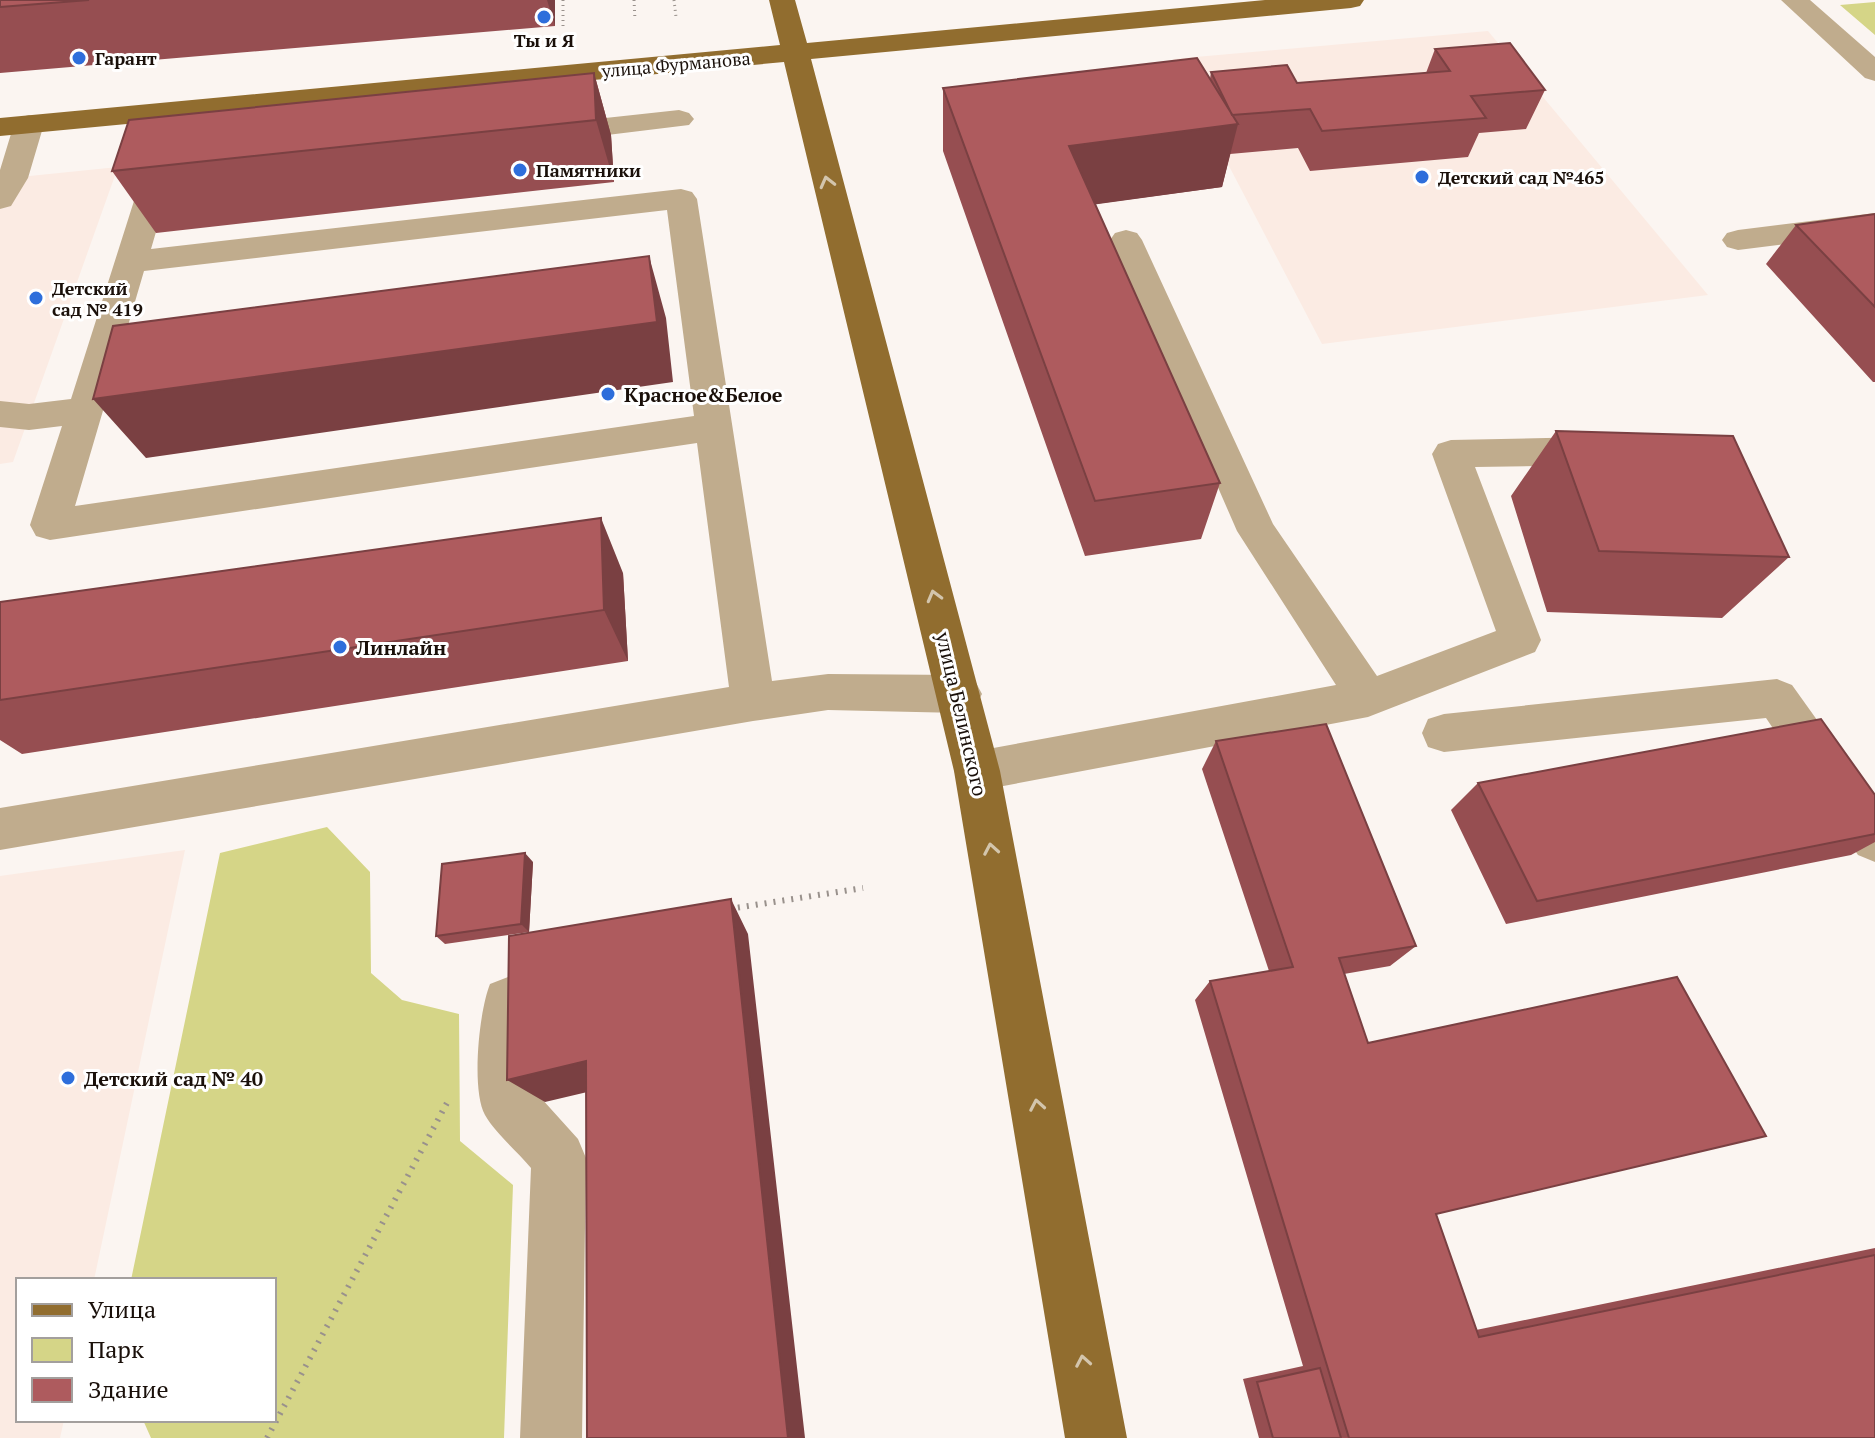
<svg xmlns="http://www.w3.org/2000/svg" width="1875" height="1438" font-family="'PT Serif',serif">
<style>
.built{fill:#fbebe3}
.green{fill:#d5d587}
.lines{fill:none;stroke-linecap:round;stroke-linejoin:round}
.path-far1{stroke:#99918c;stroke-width:3;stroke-dasharray:1 4;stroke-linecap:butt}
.path{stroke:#99918c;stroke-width:6;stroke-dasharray:2 7;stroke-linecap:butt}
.minor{fill:#c0ac8d;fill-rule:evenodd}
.major{fill:#916d2f;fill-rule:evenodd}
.wall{fill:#964e51}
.shaded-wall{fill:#7a4042}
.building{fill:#ae5b5e;stroke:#7a4042;stroke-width:2}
.oneway{stroke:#d3c5ac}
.poi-dot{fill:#2e6edb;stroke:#fff;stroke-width:3}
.labels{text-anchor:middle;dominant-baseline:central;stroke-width:6;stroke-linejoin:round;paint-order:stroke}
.far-poi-label{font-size:18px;font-weight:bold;fill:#1a100a;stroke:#fff;text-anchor:start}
.far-street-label{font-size:18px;fill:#1a100a;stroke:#fff}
.poi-label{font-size:20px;font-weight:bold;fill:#1a100a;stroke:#fff;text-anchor:start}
.street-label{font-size:20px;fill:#1a100a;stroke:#fff}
</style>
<rect width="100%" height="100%" fill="#fbf5f1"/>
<path class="built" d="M 1488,31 L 1708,295 L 1322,344 L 1173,59 Z
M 118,167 L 13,462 L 0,464 L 0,179 Z
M 185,850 L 94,1280 L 18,1280 L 18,1420 L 64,1420 L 60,1438 L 0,1438 L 0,876 Z"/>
<path class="green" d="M 1875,2 L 1875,35 L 1840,5 Z
M 327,827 L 370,872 L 371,973 L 402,1000 L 459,1014 L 460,1141 L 513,1185 L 504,1438 L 151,1438 L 143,1420 L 274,1420 L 274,1280 L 131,1280 L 220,853 Z"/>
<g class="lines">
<path class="path-far1" d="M 563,0 L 563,29
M 634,0 L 635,20
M 674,0 L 676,17"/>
<path class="path" d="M 729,909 L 863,888
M 267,1438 L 448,1101"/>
<path class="minor" d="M 1781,0 L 1810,0 L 1875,57 L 1875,81 L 1865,78 Z
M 679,110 L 689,113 L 694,119 L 689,125 L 550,142 L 539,139 L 535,133 L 539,127 L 550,124 Z
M 29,115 L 39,118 L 44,124 L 28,178 L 11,206 L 0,209 L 0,170 L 14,124 L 19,118 Z
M 162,151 L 173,154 L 177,160 L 151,249 L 681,189 L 692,192 L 697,199 L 772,681 L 828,674 L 960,675 L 975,681 L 982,694 L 975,707 L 960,713 L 828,710 L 753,721 L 0,850 L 0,808 L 729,687 L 697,443 L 50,540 L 36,536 L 30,525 L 62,426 L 29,430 L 0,427 L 0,401 L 29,404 L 71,399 L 147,160 L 151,154 ZM 667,210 L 694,416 L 75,506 L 144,271 Z
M 1875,213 L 1875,233 L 1738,250 L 1727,247 L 1722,240 L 1727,233 L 1738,230 Z
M 1126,230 L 1137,233 L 1142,240 L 1273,524 L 1377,676 L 1496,631 L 1432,454 L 1438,444 L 1451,440 L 1592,437 L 1605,441 L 1611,451 L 1605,461 L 1592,465 L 1475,467 L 1541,640 L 1535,652 L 1368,717 L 977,791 L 961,785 L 954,771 L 961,757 L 977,751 L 1336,685 L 1237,531 L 1110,240 L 1115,233 Z
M 1777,679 L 1792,685 L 1875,801 L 1875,862 L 1858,855 L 1766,718 L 1444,752 L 1428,747 L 1422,733 L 1428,719 L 1444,714 Z
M 508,977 L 526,984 L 533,1002 L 532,1088 L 578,1139 L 586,1158 L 582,1438 L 520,1438 L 531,1168 C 517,1151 496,1134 485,1115 C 471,1090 479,1011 490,984 Z"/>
<path class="major" d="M 769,0 L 795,0 L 807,43 L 1265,0 L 1364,0 L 1360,6 L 1351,8 L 811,59 L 1000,771 L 1127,1438 L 1065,1438 L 954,771 L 784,62 L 0,136 L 0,118 L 780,45 Z"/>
</g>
<path class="wall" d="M 0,0 L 555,0 L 555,26 L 0,73 Z
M 1435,49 L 1545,90 L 1526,129 L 1479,133 L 1468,157 L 1310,171 L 1298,148 L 1230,154 L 1222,187 L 1095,204 L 1220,483 L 1201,539 L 1085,556 L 943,151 L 943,88 L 1210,79 L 1211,72 L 1297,83 L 1426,73 Z
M 594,73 L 611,135 L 614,182 L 156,233 L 112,171 Z
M 1875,214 L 1875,382 L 1873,382 L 1766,264 L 1796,225 Z
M 1556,431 L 1789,557 L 1722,618 L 1547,612 L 1511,496 Z
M 623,573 L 628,661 L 22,754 L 0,740 L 0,602 Z
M 1216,741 L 1416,946 L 1390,966 L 1344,974 L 1368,1043 L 1436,1214 L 1476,1330 L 1875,1248 L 1875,1438 L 1259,1438 L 1243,1379 L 1303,1366 L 1195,1000 L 1210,981 L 1269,971 L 1202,769 Z
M 1478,783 L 1875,795 L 1875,842 L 1851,855 L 1506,924 L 1451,810 Z
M 533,862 L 529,932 L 445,944 L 436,936 Z"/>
<path class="shaded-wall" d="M 547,0 L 555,0 L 555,26 Z
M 594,73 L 611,135 L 614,182 L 596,120 Z
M 1238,124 L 1222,187 L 1062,209 L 1069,146 Z
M 649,256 L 666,318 L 673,382 L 146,458 L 93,399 Z
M 601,518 L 623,573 L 628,661 L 604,610 Z
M 525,853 L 533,862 L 529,932 L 521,924 Z
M 731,899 L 748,934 L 805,1438 L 788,1438 Z
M 586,1061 L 617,1085 L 545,1102 L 507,1080 Z"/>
<path class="building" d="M 0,0 L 89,0 L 0,7 Z
M 1510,43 L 1545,90 L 1471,96 L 1486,118 L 1322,131 L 1310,109 L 1232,115 L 1211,72 L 1287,65 L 1297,83 L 1450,71 L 1435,49 Z
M 1197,58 L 1238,124 L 1069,146 L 1220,483 L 1095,501 L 943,88 Z
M 594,73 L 596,120 L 112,171 L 129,120 Z
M 1875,214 L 1875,307 L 1796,225 Z
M 649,256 L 657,322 L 93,399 L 113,326 Z
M 1556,431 L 1733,436 L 1789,557 L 1599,551 Z
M 601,518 L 604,610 L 0,700 L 0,602 Z
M 1821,719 L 1875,795 L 1875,834 L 1537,901 L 1478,783 Z
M 1326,724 L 1416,946 L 1339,958 L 1368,1043 L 1677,977 L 1766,1136 L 1436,1214 L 1479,1337 L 1875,1255 L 1875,1438 L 1349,1438 L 1210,981 L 1293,967 L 1216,741 Z
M 525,853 L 521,924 L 436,936 L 442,864 Z
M 731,899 L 788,1438 L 587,1438 L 586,1061 L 507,1080 L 509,936 Z
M 1320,1368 L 1341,1438 L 1273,1438 L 1257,1382 Z"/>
<defs><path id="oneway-chevron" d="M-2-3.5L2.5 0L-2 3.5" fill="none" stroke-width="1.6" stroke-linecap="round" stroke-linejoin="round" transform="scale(2)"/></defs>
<g class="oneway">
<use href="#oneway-chevron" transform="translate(827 182) rotate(-104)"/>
<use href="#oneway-chevron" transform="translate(934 596) rotate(-105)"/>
<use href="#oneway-chevron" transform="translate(991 849) rotate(-100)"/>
<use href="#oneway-chevron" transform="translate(1037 1105) rotate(-100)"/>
<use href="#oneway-chevron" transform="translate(1083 1361) rotate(-100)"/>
</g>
<g class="poi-dot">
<circle cx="544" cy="17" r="8"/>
<circle cx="79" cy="58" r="8"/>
<circle cx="520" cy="170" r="8"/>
<circle cx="1422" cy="177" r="8"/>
<circle cx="36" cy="298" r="8"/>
<circle cx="608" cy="394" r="8"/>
<circle cx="340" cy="647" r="8"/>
<circle cx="68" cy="1078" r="8"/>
</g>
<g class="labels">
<g class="far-poi-label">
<text x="544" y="40" text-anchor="middle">Ты и Я</text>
<text x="95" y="58">Гарант</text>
<text x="536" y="170">Памятники</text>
<text x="1438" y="177">Детский сад №465</text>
<text x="52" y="288">Детский<tspan x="52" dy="21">сад № 419</tspan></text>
</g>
<g class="far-street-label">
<text transform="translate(676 64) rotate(-5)">улица Фурманова</text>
</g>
<g class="poi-label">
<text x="624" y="394">Красное&amp;Белое</text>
<text x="356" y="647">Линлайн</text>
<text x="84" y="1078">Детский сад № 40</text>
</g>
<g class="street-label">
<text transform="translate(962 714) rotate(77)">улица Белинского</text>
</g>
</g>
<rect x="16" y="1278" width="260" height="144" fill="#ffffff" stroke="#a39f9d" stroke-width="2"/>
<rect x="32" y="1304" width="40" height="12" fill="#916d2f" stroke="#a39f9d" stroke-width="2"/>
<text x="88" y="1318" font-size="24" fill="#1a100a">Улица</text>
<rect x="32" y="1338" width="40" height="24" fill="#d5d587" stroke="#a39f9d" stroke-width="2"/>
<text x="88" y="1358" font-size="24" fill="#1a100a">Парк</text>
<rect x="32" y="1378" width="40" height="24" fill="#ae5b5e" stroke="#a39f9d" stroke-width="2"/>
<text x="88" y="1398" font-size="24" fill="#1a100a">Здание</text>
</svg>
